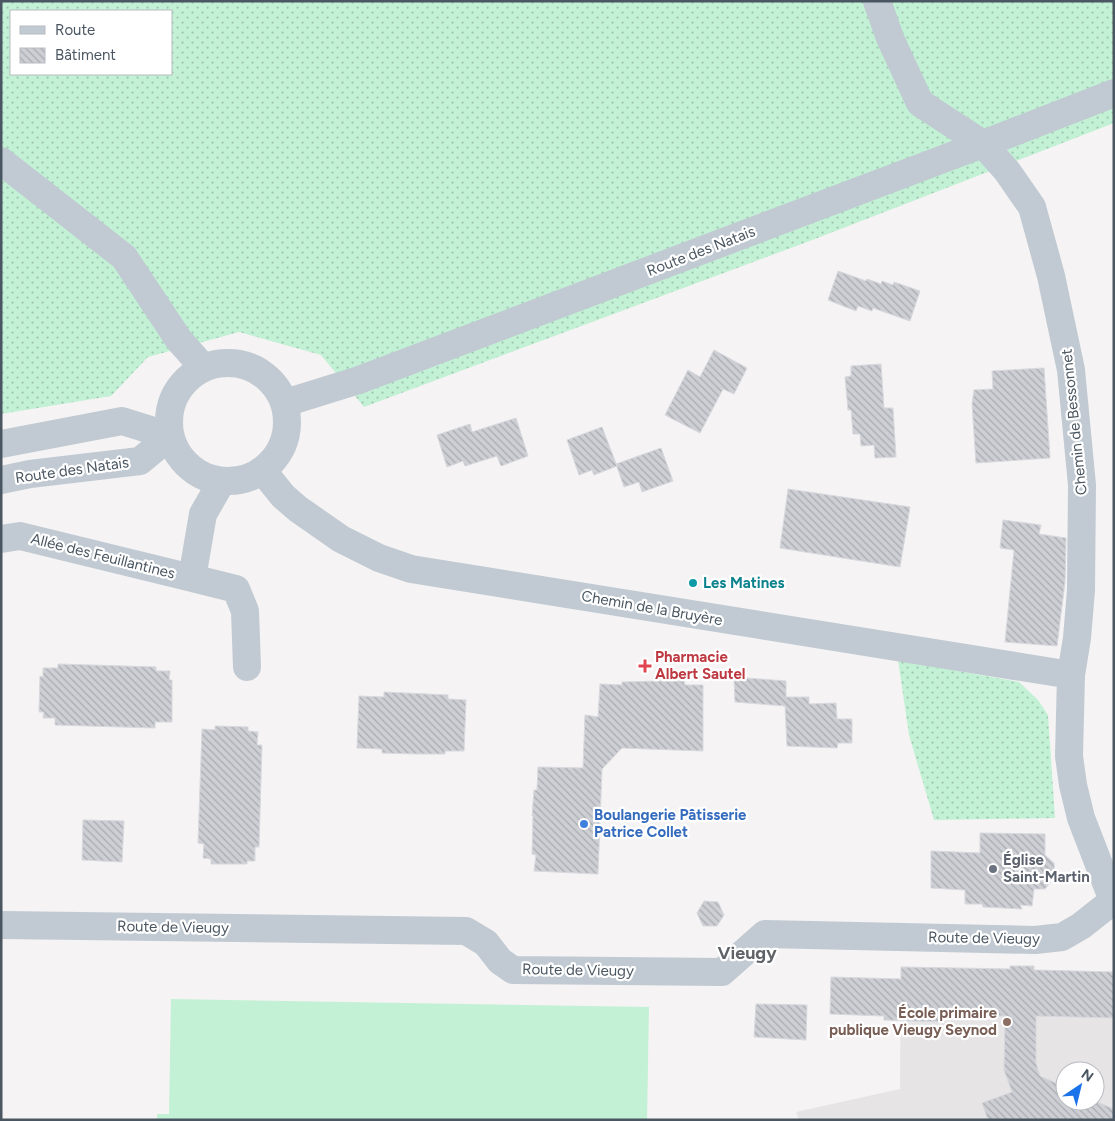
<svg xmlns="http://www.w3.org/2000/svg" width="1115" height="1121" font-family="Figtree,sans-serif">
<style>
.education{fill:#e6e4e5;fill-rule:evenodd}
.grass{fill:url(#grass-dots);fill-rule:evenodd}
.garden{fill:#c3f1d5}
.building{fill:url(#building-back-hatch);stroke:#d7d9de}
.lines{fill:none;stroke-linecap:round;stroke-linejoin:round}
.minor{stroke:#c1cad2;stroke-width:28}
.tertiary{stroke:#c1cad2;stroke-width:28}
.culture-dot{fill:#0f9aa8;stroke:#fff;stroke-width:2}
.health-dot{fill:#e0444e;stroke:#fff;stroke-width:2}
.shop-dot{fill:#3f7fe0;stroke:#fff;stroke-width:2}
.worship-dot{fill:#6b7280;stroke:#fff;stroke-width:2}
.education-dot{fill:#8d6e63;stroke:#fff;stroke-width:2}
.labels{text-anchor:middle;dominant-baseline:central;stroke-width:4.5;stroke-linejoin:round;paint-order:stroke}
.street-label{font-size:15px;fill:#4a5661;stroke:#fff}
.culture-label{font-size:15px;font-weight:bold;fill:#0d838f;stroke:#fff;text-anchor:start}
.health-label{font-size:15px;font-weight:bold;fill:#be3a42;stroke:#fff;text-anchor:start}
.shop-label{font-size:15px;font-weight:bold;fill:#366cbe;stroke:#fff;text-anchor:start}
.worship-label{font-size:15px;font-weight:bold;fill:#5b616d;stroke:#fff;text-anchor:start}
.education-label{font-size:15px;font-weight:bold;fill:#785e54;stroke:#fff;text-anchor:end}
.quarter-label{font-size:18px;font-weight:bold;fill:#5f6368;stroke:#fff}
</style>
<defs>
<pattern id="grass-dots" width="8" height="8" patternUnits="userSpaceOnUse" patternTransform="scale(1.25)"><rect width="8" height="8" fill="#c3f1d5"/><path d="M2 2h.1M6 6h.1" fill="none" stroke="#a0c6b0" stroke-width="1.8" stroke-linecap="round"/></pattern>
<pattern id="building-back-hatch" width="6" height="6" patternUnits="userSpaceOnUse" patternTransform="scale(1.25)"><rect width="6" height="6" fill="#cdcfd5"/><path d="M-1 5l2 2M0 0l6 6M5-1l2 2" fill="none" stroke="#a8abb0"/></pattern>
</defs>
<rect width="100%" height="100%" fill="#f5f3f3"/>
<path class="education" d="M 901,967 L 1114,972 L 1114,1120 L 799,1120 L 796,1112 L 900,1089 ZM 1065,1071 L 1095,1071 L 1095,1101 L 1065,1101 Z"/>
<path class="grass" d="M 1,1 L 1114,1 L 1114,123 L 807,242 L 364,407 L 321,355 L 239,332 L 148,357 L 111,396 L 1,414 ZM 11,11 L 171,11 L 171,74 L 11,74 Z
M 898,660 L 1019,682 L 1038,700 L 1048,715 L 1055,818 L 934,820 L 909,735 Z"/>
<path class="garden" d="M 171,999 L 649,1007 L 647,1120 L 157,1120 L 157,1114 L 169,1114 Z"/>
<path class="building" d="M 838,271 L 866,281 L 867,279 L 881,284 L 882,281 L 893,285 L 894,282 L 920,291 L 910,321 L 873,308 L 872,311 L 858,306 L 856,311 L 828,300 Z
M 714,350 L 747,368 L 734,394 L 723,389 L 700,433 L 665,415 L 688,370 L 700,377 Z
M 881,364 L 884,408 L 893,408 L 896,457 L 875,458 L 874,445 L 861,446 L 860,434 L 853,434 L 851,410 L 848,410 L 845,377 L 851,376 L 851,366 Z
M 1044,368 L 1050,458 L 976,463 L 972,404 L 974,390 L 993,389 L 992,371 Z
M 516,418 L 528,456 L 501,466 L 497,456 L 465,466 L 463,461 L 447,467 L 437,435 L 470,424 L 472,432 Z
M 602,427 L 617,466 L 594,475 L 592,470 L 579,475 L 567,440 Z
M 661,448 L 673,481 L 642,492 L 639,482 L 624,487 L 616,464 Z
M 788,489 L 910,507 L 900,567 L 780,548 Z
M 1003,520 L 1041,525 L 1039,534 L 1066,538 L 1065,582 L 1057,646 L 1005,642 L 1014,550 L 1000,548 Z
M 58,664 L 156,667 L 156,671 L 170,671 L 169,680 L 172,680 L 172,722 L 155,722 L 155,728 L 55,725 L 55,718 L 43,718 L 44,712 L 39,712 L 40,676 L 43,677 L 43,668 L 58,668 Z
M 734,677 L 786,681 L 786,697 L 809,697 L 809,704 L 836,703 L 837,719 L 852,719 L 852,743 L 838,743 L 837,748 L 787,746 L 785,706 L 735,702 Z
M 661,681 L 684,681 L 685,685 L 703,685 L 703,751 L 622,748 L 602,769 L 598,874 L 534,871 L 536,855 L 532,854 L 533,816 L 532,816 L 534,790 L 537,790 L 538,767 L 583,768 L 585,715 L 598,717 L 600,684 L 622,685 L 622,682 Z
M 384,692 L 448,695 L 448,699 L 466,700 L 464,751 L 445,751 L 445,754 L 417,754 L 382,753 L 382,749 L 357,748 L 359,696 L 384,697 Z
M 215,726 L 248,727 L 248,731 L 258,732 L 257,745 L 262,745 L 259,847 L 255,847 L 255,861 L 247,861 L 247,864 L 211,864 L 211,859 L 203,858 L 204,844 L 198,843 L 202,729 L 215,730 Z
M 83,820 L 124,821 L 122,862 L 82,860 Z
M 980,833 L 1045,834 L 1045,855 L 1054,863 L 1055,876 L 1045,889 L 1034,889 L 1032,906 L 1020,905 L 1022,909 L 983,907 L 982,904 L 965,904 L 965,890 L 931,888 L 931,851 L 980,853 Z
M 704,901 L 718,902 L 724,915 L 717,926 L 703,926 L 697,913 Z
M 1010,966 L 1034,966 L 1034,970 L 1114,972 L 1114,1018 L 1036,1016 L 1036,1063 L 1040,1076 L 1065,1087 L 1065,1101 L 1095,1101 L 1114,1109 L 1114,1120 L 988,1120 L 982,1103 L 1012,1092 L 1004,1070 L 1005,1016 L 943,1015 L 943,1022 L 884,1020 L 884,1016 L 830,1014 L 831,977 L 901,979 L 901,967 L 1010,969 Z
M 756,1004 L 807,1005 L 806,1040 L 754,1037 Z"/>
<g class="lines">
<path class="minor" d="M 877,1 L 890,38 L 920,103 L 983,144 L 1007,171 L 1032,207 L 1051,276 L 1071,370 L 1082,485 L 1081,590 L 1077,638 L 1071,675 L 1069,756 L 1073,785 L 1081,818 L 1110,893 L 1114,898
M 1,161 L 124,257 L 179,340 L 203,367
M 263,471 L 283,496 L 298,509 L 341,539 L 379,558 L 411,569 L 1071,675
M 1,539 L 20,536 L 192,578 L 203,514 L 222,481
M 192,578 L 236,589 L 245,611 L 247,667"/>
<path class="tertiary" d="M169 422a59 59 0 1 1 118 0a59 59 0 1 1-118 0Z
M 285,403 L 359,380 L 983,144 L 1114,93
M 1,444 L 122,421 L 170,436
M 1,480 L 30,474 L 140,461 L 170,436
M 1,925 L 466,931 L 486,943 L 500,961 L 513,970 L 722,972 L 765,934 L 1035,940 L 1062,937 L 1081,926 L 1114,900"/>
</g>
<circle class="culture-dot" cx="693" cy="583" r="5"/>
<path class="health-dot" d="M642.5 658.5h5v5h5v5h-5v5h-5v-5h-5v-5h5z"/>
<circle class="shop-dot" cx="584" cy="824" r="5"/>
<circle class="worship-dot" cx="993" cy="869" r="5"/>
<circle class="education-dot" cx="1007" cy="1022" r="5"/>
<g class="labels">
<g class="street-label">
<text transform="translate(701 251) rotate(-21)">Route des Natais</text>
<text transform="translate(1074 422) rotate(-96)">Chemin de Bessonnet</text>
<text transform="translate(72 470) rotate(-8)">Route des Natais</text>
<text transform="translate(103 556) rotate(14)">Allée des Feuillantines</text>
<text transform="translate(652 608) rotate(10)">Chemin de la Bruyère</text>
<text transform="translate(173 927) rotate(1)">Route de Vieugy</text>
<text transform="translate(984 938) rotate(1)">Route de Vieugy</text>
<text transform="translate(578 970) rotate(1)">Route de Vieugy</text>
</g>
<g class="culture-label">
<text x="703" y="583">Les Matines</text>
</g>
<g class="health-label">
<text x="655" y="657">Pharmacie<tspan x="655" dy="17">Albert Sautel</tspan></text>
</g>
<g class="shop-label">
<text x="594" y="815">Boulangerie Pâtisserie<tspan x="594" dy="17">Patrice Collet</tspan></text>
</g>
<g class="worship-label">
<text x="1003" y="860">Église<tspan x="1003" dy="17">Saint-Martin</tspan></text>
</g>
<g class="education-label">
<text x="997" y="1013">École primaire<tspan x="997" dy="17">publique Vieugy Seynod</tspan></text>
</g>
<g class="quarter-label">
<text x="747" y="953">Vieugy</text>
</g>
</g>
<rect width="1115" height="1121" fill="none" stroke="#4a5661" stroke-width="5"/>
<rect x="10" y="10" width="162" height="65" fill="#ffffff" stroke="#b7bbc0"/>
<rect x="20" y="26" width="25" height="8" fill="#c1cad2" stroke="#b7bbc0"/>
<text x="55" y="35" font-size="15" fill="#4a5661">Route</text>
<rect x="20" y="48" width="25" height="15" fill="url(#building-back-hatch)" stroke="#b7bbc0"/>
<text x="55" y="60" font-size="15" fill="#4a5661">Bâtiment</text>
<g transform="translate(1080 1086) rotate(35)"><circle r="24" fill="#ffffff" stroke="#b7bbc0"/>
<path d="M0-4L9 19L0 12L-9 19Z" fill="#1a73e8"/>
<text y="-8" font-size="14" font-weight="bold" text-anchor="middle" fill="#4a5661">N</text>
</g>
</svg>
